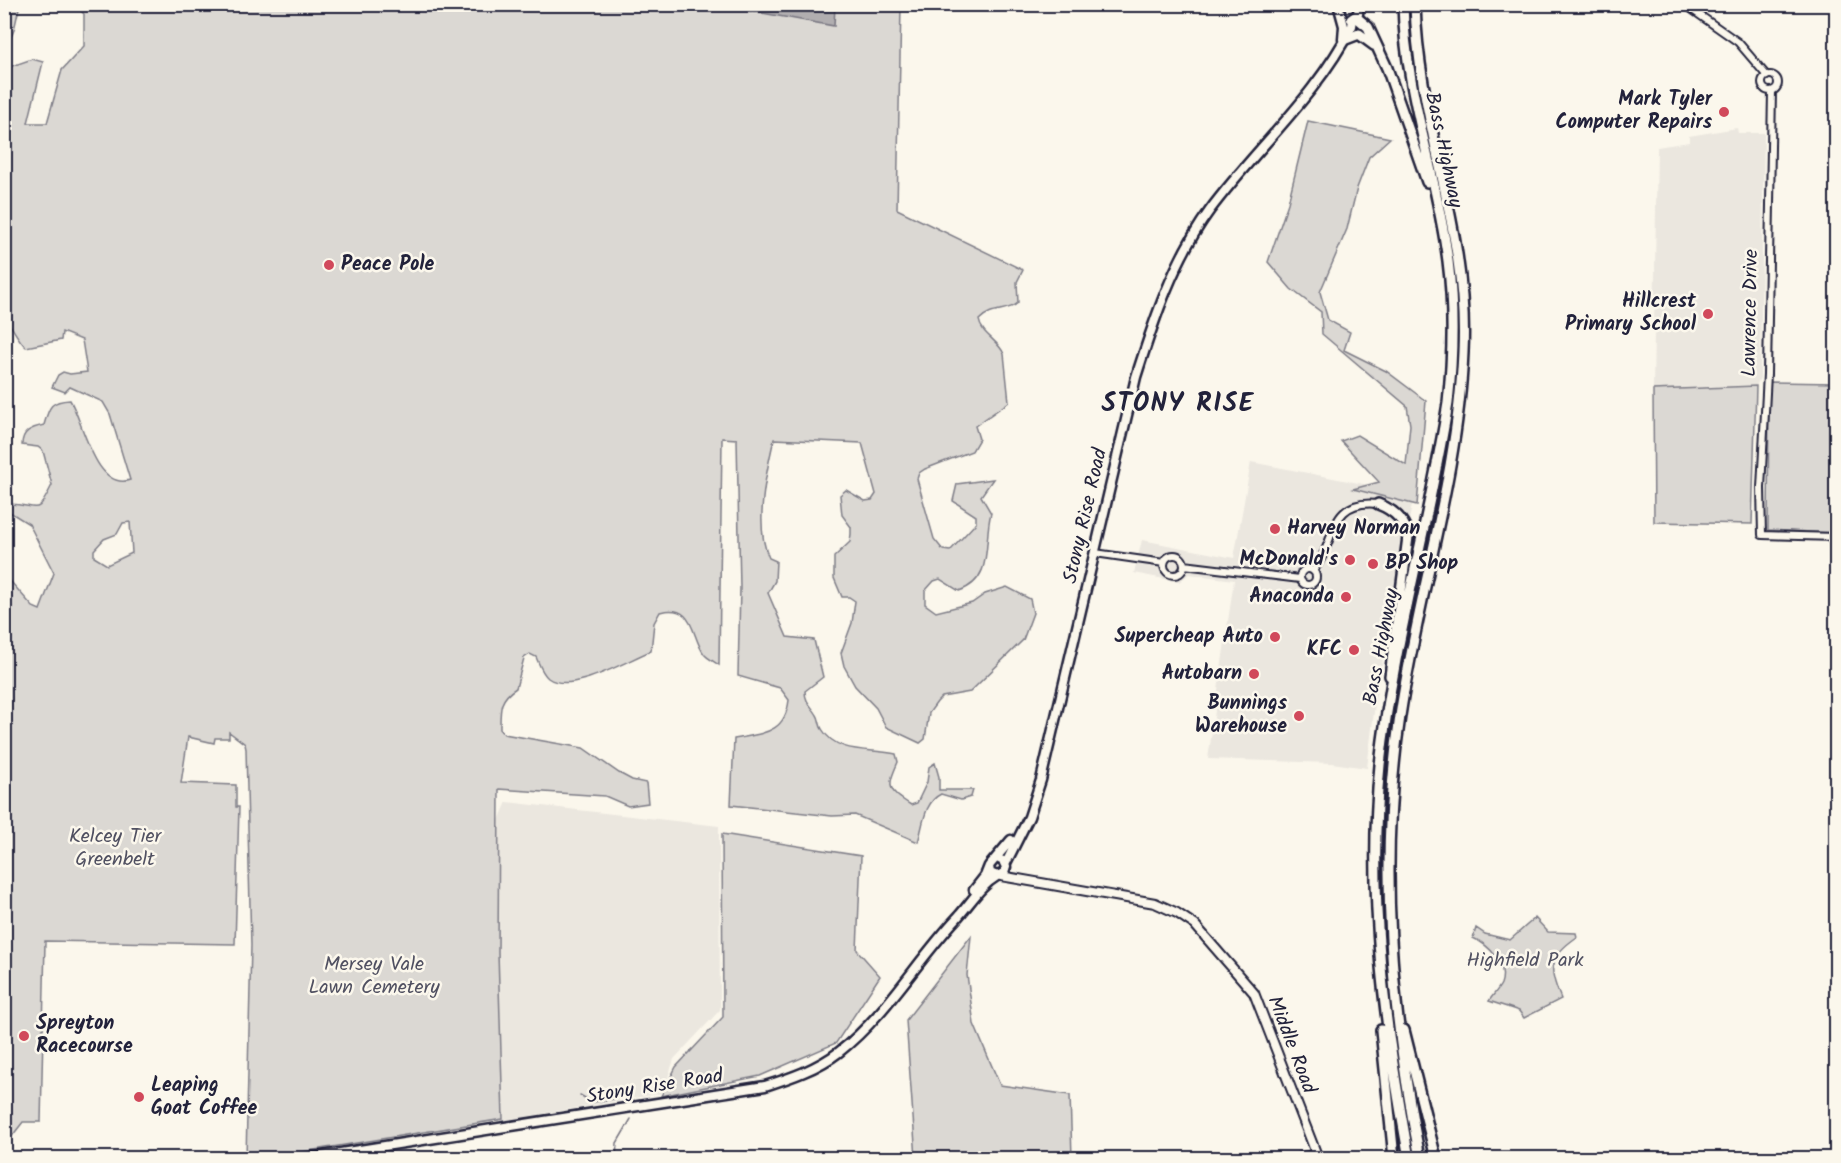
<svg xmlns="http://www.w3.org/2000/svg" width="1841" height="1163" font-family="Kalam,sans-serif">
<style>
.built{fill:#ebe7df}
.green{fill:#dbd8d3;stroke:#7e7d87;stroke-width:1.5;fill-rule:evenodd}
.water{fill:#b1aeb0;stroke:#787681;stroke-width:1.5}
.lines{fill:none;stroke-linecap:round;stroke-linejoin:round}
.stream{stroke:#787681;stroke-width:1.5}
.tertiary-casing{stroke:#22223b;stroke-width:10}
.secondary-casing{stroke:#22223b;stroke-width:12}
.primary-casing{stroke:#22223b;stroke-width:13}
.motorway-casing{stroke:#22223b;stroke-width:14}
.tertiary{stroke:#fbf7ec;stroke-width:6}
.secondary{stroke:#fbf7ec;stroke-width:8}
.primary{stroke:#fbf7ec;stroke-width:8}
.motorway{stroke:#fbf7ec;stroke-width:9}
.poi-dot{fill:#d1495b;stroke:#fbf7ec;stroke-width:2}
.labels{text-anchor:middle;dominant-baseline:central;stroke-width:5;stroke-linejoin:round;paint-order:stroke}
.poi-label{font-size:20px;font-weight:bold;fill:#22223b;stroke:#fbf7ec;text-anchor:end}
.street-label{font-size:20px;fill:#22223b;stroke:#fbf7ec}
.park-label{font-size:20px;fill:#505061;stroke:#fbf7ec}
.district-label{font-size:26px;font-weight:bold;letter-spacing:1.5px;fill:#22223b;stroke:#fbf7ec}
</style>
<rect width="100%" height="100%" fill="#fbf7ec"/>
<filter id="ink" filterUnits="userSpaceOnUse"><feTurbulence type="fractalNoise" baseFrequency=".0167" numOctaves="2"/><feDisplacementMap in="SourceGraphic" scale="12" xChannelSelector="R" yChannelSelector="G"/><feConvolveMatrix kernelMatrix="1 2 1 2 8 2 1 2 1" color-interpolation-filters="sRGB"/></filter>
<g filter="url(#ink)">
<path class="built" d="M 1737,128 L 1738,133 L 1764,133 L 1760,378 L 1756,386 L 1653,390 L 1657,147 L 1689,142 L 1689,136 Z
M 1251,462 L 1414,494 L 1376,696 L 1367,768 L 1332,763 L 1208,759 L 1234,580 L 1189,574 L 1179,582 L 1134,573 L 1142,540 L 1234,558 Z
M 507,802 L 719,826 L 720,1010 L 674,1059 L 663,1093 L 497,1122 L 499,820 Z"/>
<path class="green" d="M 4,5 L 19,5 L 19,8 L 14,30 L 5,51 Z
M 75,5 L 901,5 L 897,209 L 1023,270 L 1017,282 L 1018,303 C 1007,313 992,306 979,320 C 981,334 999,341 1004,354 L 1009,402 L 975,426 L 979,439 L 972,451 L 925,469 L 919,473 L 917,479 L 934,539 L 943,550 L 950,551 L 976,523 L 976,516 L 953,501 L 957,484 L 993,479 L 981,496 L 991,513 C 983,541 995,579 959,591 L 940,579 L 934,581 L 925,591 L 925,604 L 936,612 L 972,603 L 985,594 L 1007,587 L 1030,599 L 1033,613 L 1023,640 L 970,692 L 942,697 L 937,702 L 929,713 L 925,739 L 920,743 L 886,727 L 876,708 L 855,686 L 844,666 L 841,653 L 852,623 L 855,601 L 849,597 L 842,597 L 834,578 L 834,557 L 850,542 L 851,534 L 851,527 L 842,515 L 840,495 L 846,490 L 865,501 L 872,500 L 876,494 L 862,443 L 774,439 C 766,473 754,526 769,558 L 776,561 L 775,581 L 768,593 L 787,637 L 814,640 L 823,677 L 805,691 C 805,703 812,706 817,715 C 820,719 819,725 822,729 C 837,755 871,748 896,754 L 898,762 C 887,787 887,790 911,805 L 917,803 L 927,782 L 929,767 L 935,763 L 939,777 L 939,790 L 973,790 L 971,797 L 961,800 L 941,794 C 924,802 923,826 918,842 L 855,815 L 832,816 L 731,805 L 734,739 C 763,733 785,734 789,700 L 780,688 L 738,676 L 740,588 L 737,439 L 722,438 L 719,665 C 715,662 707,658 704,654 C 691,637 695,603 660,612 L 654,623 L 651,651 C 627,660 571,695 548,678 C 542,673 539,664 536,657 L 530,654 L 524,658 L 516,688 C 499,699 500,709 500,729 L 504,734 L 583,748 L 619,773 L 632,780 L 646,783 L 648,803 L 628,806 L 605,796 L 499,789 L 498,953 L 503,1119 L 265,1158 L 246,1158 L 251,945 L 246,749 L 245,744 L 229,732 L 229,738 L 215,738 L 214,743 L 188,737 L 181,783 L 236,785 L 236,807 L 239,807 L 235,944 L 45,941 L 41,1122 L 23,1122 L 5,1145 L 4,574 L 33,607 L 40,610 L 54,573 L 29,524 L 5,509 L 10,504 C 39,505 36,518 52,485 L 43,451 L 38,447 L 22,445 C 22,431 31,428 44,425 C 49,407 50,401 70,400 C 83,421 95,491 130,480 L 110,414 L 103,402 L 70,387 L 65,392 L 52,387 L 58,375 L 63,372 L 70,374 L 87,372 L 82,340 L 62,332 L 61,340 L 26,347 C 17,339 14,328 5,319 L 5,80 L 12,66 L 32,59 L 43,62 L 28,123 L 47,123 L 62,70 L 84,46 L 84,14 ZM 130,522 L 132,553 L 107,565 L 94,557 L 94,550 L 104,539 L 117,534 L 123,523 Z
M 1308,121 L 1390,138 L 1369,157 L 1357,188 L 1347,229 L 1320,292 L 1328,320 L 1350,332 L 1344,350 L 1386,371 L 1426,401 L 1417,505 L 1353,489 L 1379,482 L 1341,441 L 1357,435 L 1406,465 L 1410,425 L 1407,406 L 1322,334 L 1321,312 L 1291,289 L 1268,262 L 1288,203 Z
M 1769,382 L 1836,383 L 1836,533 L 1768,530 Z
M 1756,386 L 1752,524 L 1654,522 L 1653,390 Z
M 722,834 L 861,856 L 857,950 L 880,976 L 836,1043 L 760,1076 L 661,1096 L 676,1067 L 723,1017 Z
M 1535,918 L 1548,932 L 1576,933 L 1577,937 C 1548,957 1548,967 1561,999 L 1524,1018 L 1519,1011 L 1489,1001 C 1492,996 1498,990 1501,984 C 1508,964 1489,945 1473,938 L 1476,928 L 1485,934 L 1510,940 Z
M 971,936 L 967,975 L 974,1024 L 1000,1085 L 1070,1095 L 1072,1158 L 916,1158 L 906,1020 Z"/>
<path class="water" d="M 730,4 L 835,5 L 834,26 L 728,7 Z"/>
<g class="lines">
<path class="stream" d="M 580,1095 L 592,1102 L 628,1097
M 616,1158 L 617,1143 L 631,1119"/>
<defs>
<path id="tertiary" d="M 1684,4 L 1738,42 L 1767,76
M1762 83a8 8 0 1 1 16 0a8 8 0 1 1-16 0Z
M 1772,91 L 1767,374 L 1761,488 L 1762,535 L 1836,537
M 1095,553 L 1164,563
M1164 565a10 10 0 1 1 20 0a10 10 0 1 1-20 0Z
M 1184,565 L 1300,579
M1300 577a8 8 0 1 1 16 0a8 8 0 1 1-16 0Z
M 1313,571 C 1337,543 1327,498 1378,504
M 1222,1158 L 1297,1157 L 1315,1154"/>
<path id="secondary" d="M 1001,876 L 1155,903 L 1177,913 L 1195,925 L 1254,993 L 1318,1158"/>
<path id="primary" d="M 1338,4 L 1344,26 L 1343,39
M 1351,19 L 1358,14 L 1359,4
M 997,858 L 1003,861 L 1006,867 L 1004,873 L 997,876 L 990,873 L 989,866 L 1011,840
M 1006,863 L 1029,817 L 1041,780 L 1136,377 C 1154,320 1174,259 1210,210 C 1256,148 1317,96 1352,26 L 1353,19
M 974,890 L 985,876 L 989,866
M 309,1158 L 765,1086 C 790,1078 817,1069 839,1052 C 886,1015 916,962 956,919 C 970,904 980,886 997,876"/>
<path id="motorway" d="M 1403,4 C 1405,93 1437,174 1448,261 C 1454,308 1453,356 1448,403 C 1429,524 1393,643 1380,765 C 1367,898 1385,1028 1409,1158
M 1415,4 C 1418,123 1469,233 1463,352 C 1458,475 1418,594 1400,716 C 1378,864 1391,1012 1420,1158
M 1356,17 L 1368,27 L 1387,68 L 1427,182
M 1346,39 L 1359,34 L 1374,45
M 1378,504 C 1394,510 1405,520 1408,537 L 1390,676
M 1381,1030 L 1394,1158
M 1404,1030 L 1436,1158"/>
</defs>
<use href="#tertiary" class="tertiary-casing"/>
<use href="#secondary" class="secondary-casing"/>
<use href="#primary" class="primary-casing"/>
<use href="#motorway" class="motorway-casing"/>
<use href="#tertiary" class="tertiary"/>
<use href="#secondary" class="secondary"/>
<use href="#primary" class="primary"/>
<use href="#motorway" class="motorway"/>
</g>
</g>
<g class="poi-dot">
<circle cx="1724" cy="112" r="6"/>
<circle cx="329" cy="265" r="6"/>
<circle cx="1708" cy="314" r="6"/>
<circle cx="1275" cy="529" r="6"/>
<circle cx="1350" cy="560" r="6"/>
<circle cx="1373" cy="564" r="6"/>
<circle cx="1346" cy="597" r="6"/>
<circle cx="1275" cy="637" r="6"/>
<circle cx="1354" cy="650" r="6"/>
<circle cx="1254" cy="674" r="6"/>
<circle cx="1299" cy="716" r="6"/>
<circle cx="24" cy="1036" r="6"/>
<circle cx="139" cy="1097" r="6"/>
</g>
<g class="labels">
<g class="poi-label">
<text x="1712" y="100">Mark Tyler<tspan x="1712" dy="23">Computer Repairs</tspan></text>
<text x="341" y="265" text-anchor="start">Peace Pole</text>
<text x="1696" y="302">Hillcrest<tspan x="1696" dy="23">Primary School</tspan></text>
<text x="1287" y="529" text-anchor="start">Harvey Norman</text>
<text x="1338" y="560">McDonald's</text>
<text x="1385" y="564" text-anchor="start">BP Shop</text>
<text x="1334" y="597">Anaconda</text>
<text x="1263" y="637">Supercheap Auto</text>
<text x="1342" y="650">KFC</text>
<text x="1242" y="674">Autobarn</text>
<text x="1287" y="704">Bunnings<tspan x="1287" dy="23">Warehouse</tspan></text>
<text x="36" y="1024" text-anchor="start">Spreyton<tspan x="36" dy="23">Racecourse</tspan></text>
<text x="151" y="1086" text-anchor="start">Leaping<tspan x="151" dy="23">Goat Coffee</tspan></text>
</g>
<g class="street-label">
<text transform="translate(1443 150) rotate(78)">Bass Highway</text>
<text transform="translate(1751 313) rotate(-89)">Lawrence Drive</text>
<text transform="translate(1086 516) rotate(-77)">Stony Rise Road</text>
<text transform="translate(1382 647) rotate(-79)">Bass Highway</text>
<text transform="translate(1291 1045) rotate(69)">Middle Road</text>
<text transform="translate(655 1087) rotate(-9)">Stony Rise Road</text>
</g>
<g class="park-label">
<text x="115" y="837">Kelcey Tier<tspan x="115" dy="23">Greenbelt</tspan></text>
<text x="1525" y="961">Highfield Park</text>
<text x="374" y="965">Mersey Vale<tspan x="374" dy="23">Lawn Cemetery</tspan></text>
</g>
<g class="district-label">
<text x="1178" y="404">STONY RISE</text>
</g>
</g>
<rect width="1841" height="1163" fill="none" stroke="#fbf7ec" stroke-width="24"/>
<rect x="12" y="12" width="1817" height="1139" fill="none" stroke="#22223b" stroke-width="2" filter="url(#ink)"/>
</svg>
